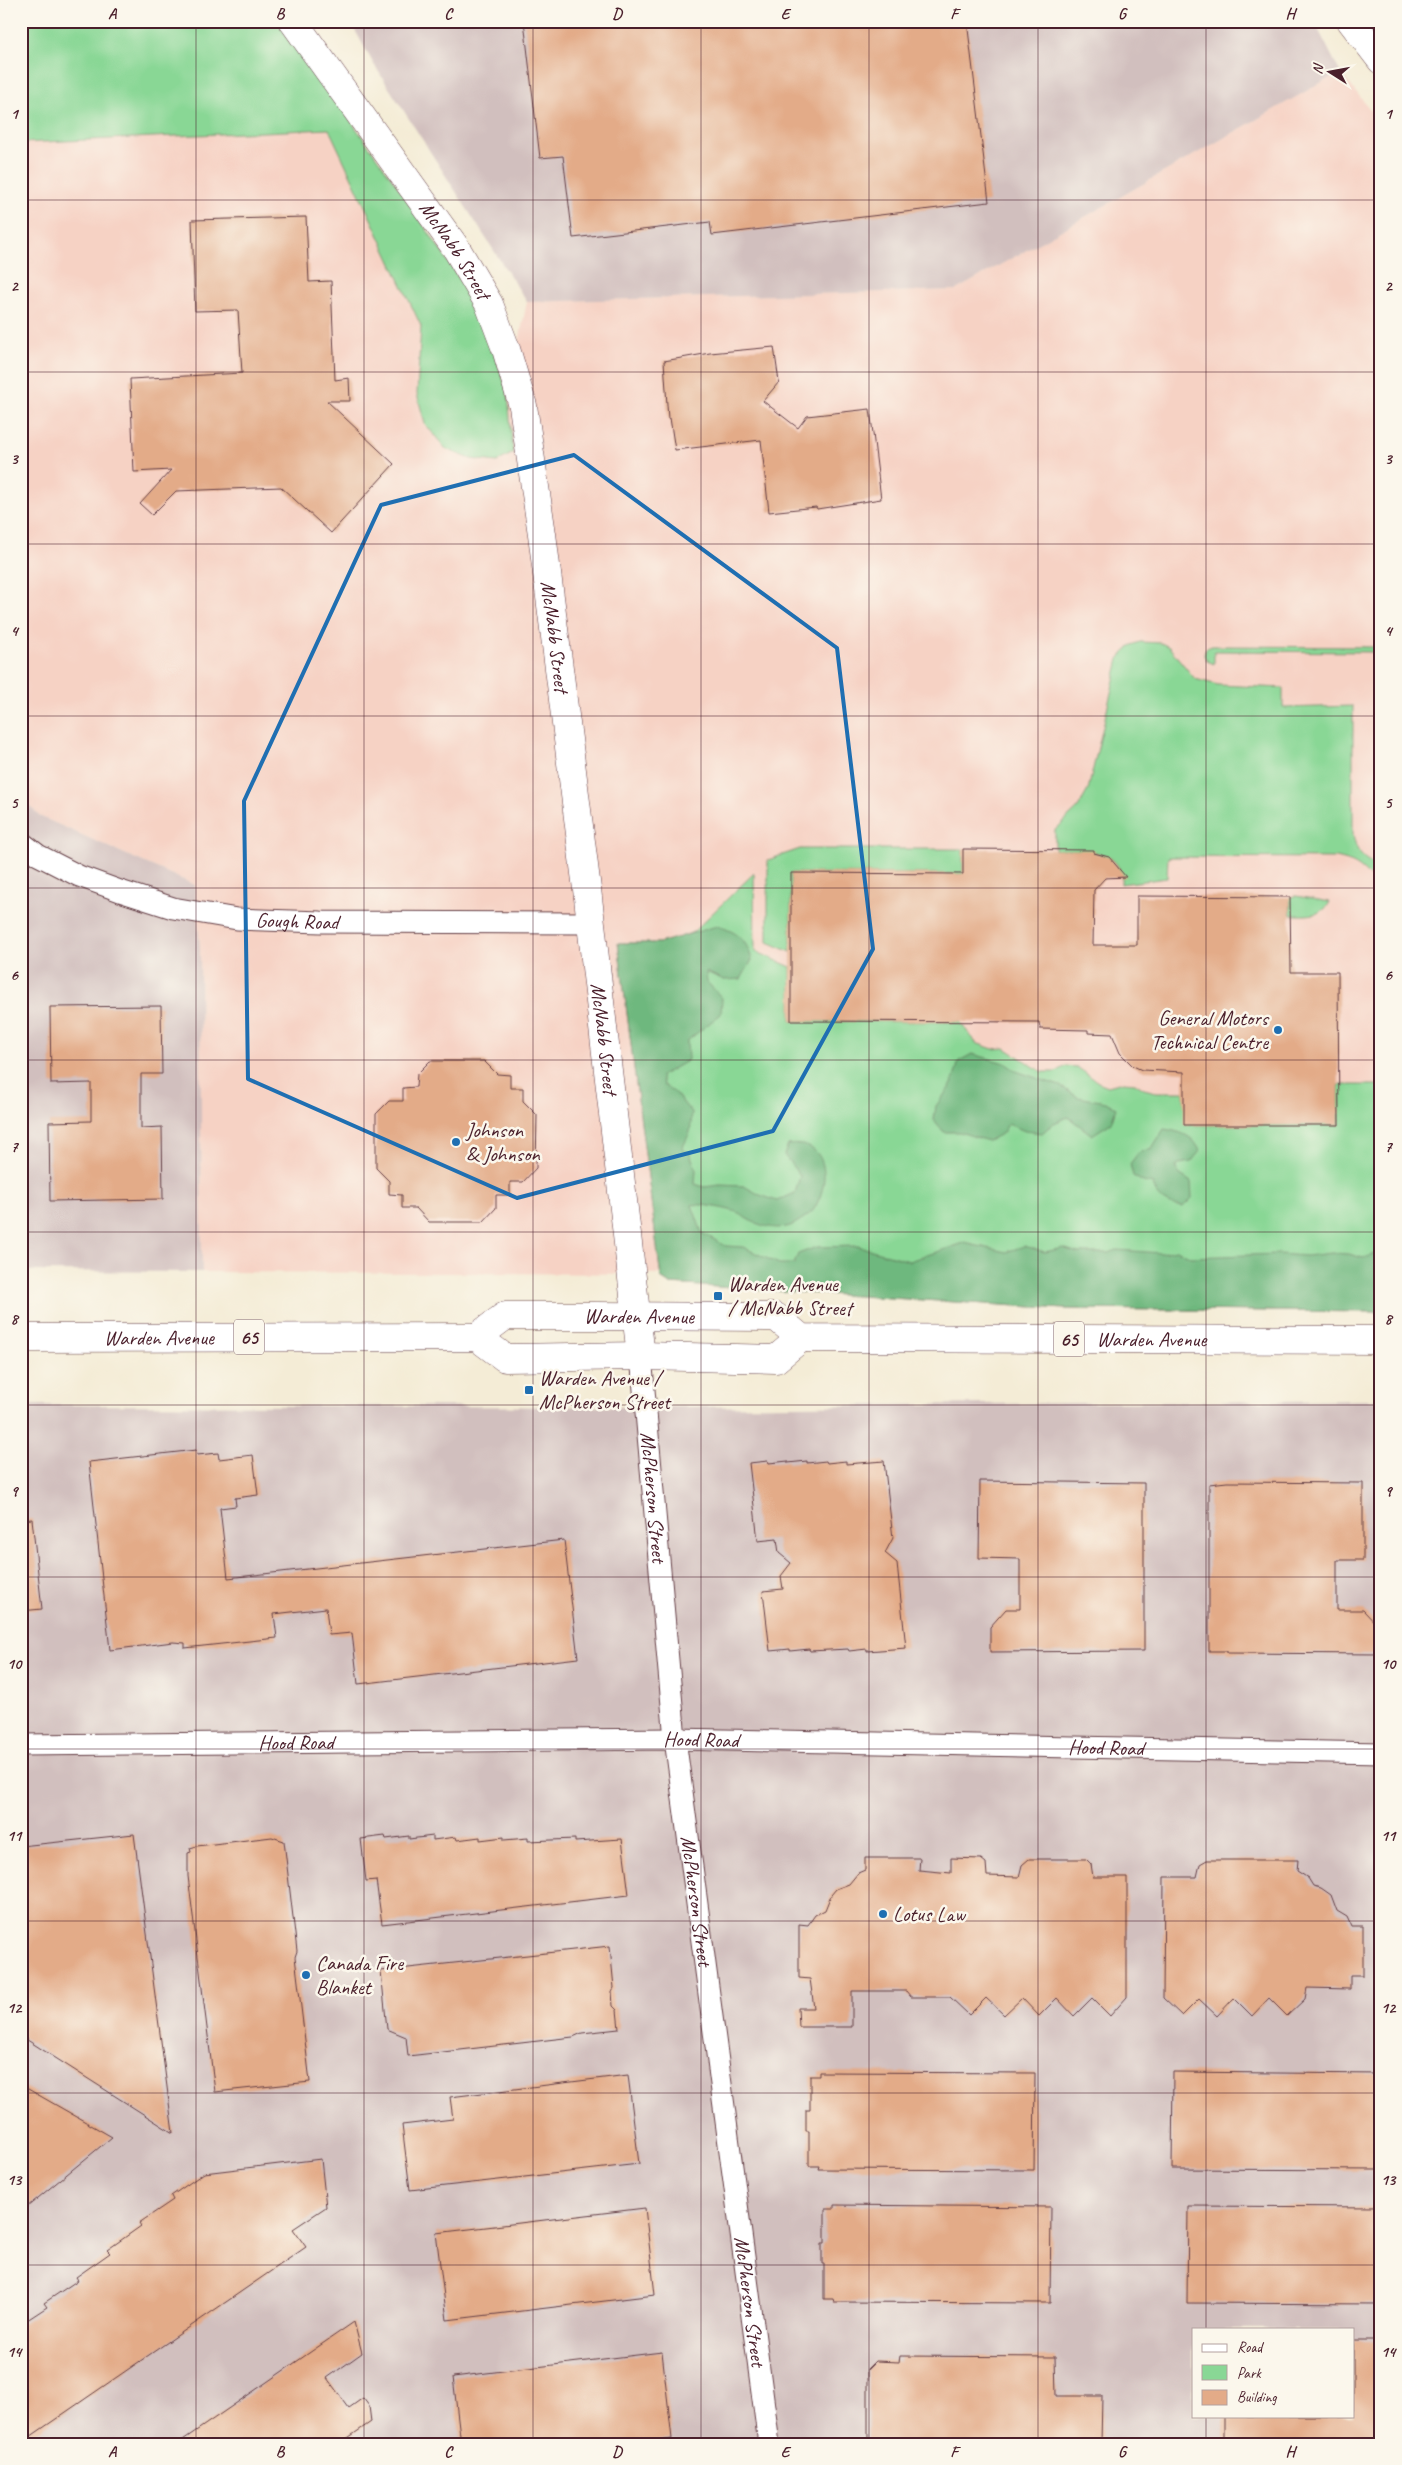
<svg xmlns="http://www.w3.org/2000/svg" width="1402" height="2465" font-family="Caveat,sans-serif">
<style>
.built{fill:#f6d2c4}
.industrial{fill:#d1bfbe;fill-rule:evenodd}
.green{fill:#89d795;stroke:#6a7b60}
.forest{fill:#6eb87e;stroke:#5c6c54}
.building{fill:#e3ab88}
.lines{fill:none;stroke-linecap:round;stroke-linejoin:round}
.street-casing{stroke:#643e45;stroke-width:23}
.secondary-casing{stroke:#643e45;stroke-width:29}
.primary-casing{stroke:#643e45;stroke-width:29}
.street{stroke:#fff;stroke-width:21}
.secondary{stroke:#fff;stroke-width:28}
.primary{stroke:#fff;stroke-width:28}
.marked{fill:none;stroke:#1f6fb2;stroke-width:4;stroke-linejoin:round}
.grid{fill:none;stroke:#4a1f2b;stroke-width:1;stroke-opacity:0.55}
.poi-dot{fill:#1f6fb2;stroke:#fbf7ec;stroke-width:2}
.labels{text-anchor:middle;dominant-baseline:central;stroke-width:5;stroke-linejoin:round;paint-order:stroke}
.shield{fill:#fbf7ec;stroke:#7f6065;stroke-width:1}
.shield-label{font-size:20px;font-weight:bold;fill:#4a1f2b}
.street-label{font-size:21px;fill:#4a1f2b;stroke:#fbf7ec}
.poi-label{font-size:21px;fill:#4a1f2b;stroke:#fbf7ec;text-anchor:start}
.neatline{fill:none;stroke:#4a1f2b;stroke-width:2}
.grid-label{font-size:16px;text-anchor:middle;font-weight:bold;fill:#4a1f2b}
</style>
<rect width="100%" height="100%" fill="#fbf7ec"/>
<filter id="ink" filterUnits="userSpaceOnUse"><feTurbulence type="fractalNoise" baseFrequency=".02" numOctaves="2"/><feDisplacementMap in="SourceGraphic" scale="10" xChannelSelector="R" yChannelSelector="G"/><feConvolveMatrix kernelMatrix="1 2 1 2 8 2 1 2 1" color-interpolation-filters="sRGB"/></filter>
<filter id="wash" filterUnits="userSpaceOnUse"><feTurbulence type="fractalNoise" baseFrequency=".0096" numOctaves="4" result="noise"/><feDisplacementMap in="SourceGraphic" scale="20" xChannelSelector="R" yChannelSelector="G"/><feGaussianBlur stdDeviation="1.12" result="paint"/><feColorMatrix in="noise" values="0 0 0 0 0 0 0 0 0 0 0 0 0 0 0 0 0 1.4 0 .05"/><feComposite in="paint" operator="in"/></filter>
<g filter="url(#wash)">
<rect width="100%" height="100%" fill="#f4ecd6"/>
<path class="built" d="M 1340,72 L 1381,123 L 1381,1293 L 682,1274 L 202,1272 L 200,948 L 195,885 L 39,816 L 21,794 L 21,143 L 329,129 L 422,326 L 417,394 L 508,394 L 527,302 L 956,290 Z"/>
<path class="industrial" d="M 350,21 L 1314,21 L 1340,72 L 956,290 L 527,302 L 373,63 Z
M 21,794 L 39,816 L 195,885 L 200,947 L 202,1272 L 21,1271 Z
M 1381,1400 L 1381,2444 L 21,2444 L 21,1405 L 686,1407 ZM 1193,2329 L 1353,2329 L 1353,2416 L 1193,2416 Z"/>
<path class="green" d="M 21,21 L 280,21 L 405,197 L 465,287 L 492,345 L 508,394 L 513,453 L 497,462 L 471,459 L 446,449 L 425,424 L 417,394 L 421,326 L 329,129 L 21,143 Z
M 1140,642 L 1161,643 L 1169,647 L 1195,679 L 1218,685 L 1283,688 L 1283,708 L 1353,706 L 1353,834 C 1357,855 1362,858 1381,868 L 1381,891 C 1379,884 1375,883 1371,878 C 1359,865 1354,862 1336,858 L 1168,857 L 1167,878 L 1121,884 C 1125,847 1080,850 1055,850 L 1055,830 L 1078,808 L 1088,790 L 1119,659 L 1130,646 Z
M 1212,646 L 1381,647 L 1381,652 L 1214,651 L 1214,664 L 1207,661 L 1204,655 L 1206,648 Z
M 1378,690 L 1381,690 L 1381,726 L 1374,720 L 1375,695 Z
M 800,849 L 963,849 L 963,874 L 791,873 L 791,952 L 768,942 L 768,860 Z
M 754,873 L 755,951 L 791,967 L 791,1021 L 960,1022 L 976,1043 L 993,1049 L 1005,1048 L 1042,1072 L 1056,1072 L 1066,1066 L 1077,1067 L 1098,1082 L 1108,1086 L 1123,1082 L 1135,1083 L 1144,1089 L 1156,1092 L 1184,1092 L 1185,1125 L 1339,1125 L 1339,1085 L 1381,1085 L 1381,1312 L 1065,1309 L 670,1284 L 661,1278 L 618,943 L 659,943 L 676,939 L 693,932 Z
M 1296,896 L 1330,902 C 1322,917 1306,915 1291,915 L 1290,897 Z"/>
<path class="forest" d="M 717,926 C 738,932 746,939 752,960 L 741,979 L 724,980 L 706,972 L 707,982 L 722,998 L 721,1014 L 687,1041 L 688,1060 L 661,1076 L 663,1085 L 674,1092 L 692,1113 L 690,1132 L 682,1149 L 690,1153 L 696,1170 L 695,1184 L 704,1187 L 720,1185 L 744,1186 L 760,1195 L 777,1201 L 795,1193 L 800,1176 L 784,1155 L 788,1145 C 829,1139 831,1182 814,1209 C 811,1214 801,1220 796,1223 C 782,1232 763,1227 749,1220 C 744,1218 741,1213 736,1212 C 729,1209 697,1203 692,1205 L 702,1233 L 726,1246 L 743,1247 L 779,1264 L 794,1264 L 798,1254 L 817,1247 L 858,1246 L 909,1261 L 964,1243 L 1006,1252 L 1024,1246 L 1045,1252 L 1063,1248 L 1078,1253 L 1109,1253 L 1117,1250 L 1161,1253 L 1176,1250 L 1192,1257 L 1278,1254 L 1306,1256 L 1332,1253 L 1349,1254 L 1363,1258 L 1375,1254 L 1381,1255 L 1381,1312 L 1065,1309 L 670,1284 L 661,1278 L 618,943 L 659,943 Z
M 972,1054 L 1005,1063 L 1016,1071 L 1060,1086 L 1078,1097 L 1106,1102 L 1116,1108 L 1111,1123 L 1092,1135 L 1068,1117 L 1054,1123 L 1042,1133 L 1025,1131 L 1008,1124 L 1003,1133 L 988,1141 L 960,1132 L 944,1132 L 934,1120 L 936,1106 L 952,1084 L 959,1061 Z
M 1164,1129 C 1181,1132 1193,1135 1200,1151 L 1191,1162 L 1179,1164 L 1175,1167 L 1179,1174 L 1191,1182 L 1192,1198 L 1183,1207 C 1167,1204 1158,1201 1153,1184 L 1143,1182 L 1133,1176 L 1130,1164 L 1138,1153 L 1152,1148 Z"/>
<g id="blocks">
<path class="building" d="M 524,21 L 967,21 L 989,202 L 712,235 L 710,222 L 573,238 L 563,156 L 540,158 Z
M 306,217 L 309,282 L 331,281 L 335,380 L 349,378 L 350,401 L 327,401 L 394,464 L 331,533 L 281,487 L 176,491 L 152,515 L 140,504 L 171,470 L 134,472 L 130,379 L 242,373 L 238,310 L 195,311 L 192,220 Z
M 774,347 L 779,382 L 763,401 L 798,428 L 807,416 L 870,409 L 881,499 L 817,509 L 816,507 L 769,512 L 761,440 L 675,450 L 670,418 L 668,419 L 664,361 L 710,353 Z
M 963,849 L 1094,850 L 1094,853 L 1109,857 L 1126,877 L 1105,878 L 1094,890 L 1093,945 L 1137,945 L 1137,896 L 1290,897 L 1291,972 L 1338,972 L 1339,1125 L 1184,1125 L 1184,1072 L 1142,1070 L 1133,1066 L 1120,1053 L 1112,1034 L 1088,1033 L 1088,1030 L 1040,1029 L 1039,1022 L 791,1021 L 791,873 L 963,874 Z
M 161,1006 L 162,1074 L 141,1074 L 141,1128 L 162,1127 L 163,1199 L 50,1201 L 49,1122 L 91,1121 L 91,1083 L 51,1084 L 50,1007 Z
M 430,1061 L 484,1061 L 497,1074 L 510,1075 L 510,1088 L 523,1088 L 523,1101 L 537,1115 L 536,1168 L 523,1182 L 510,1182 L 510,1195 L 496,1195 L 496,1208 L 483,1222 L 429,1222 L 416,1208 L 402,1208 L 402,1195 L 389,1194 L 389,1181 L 376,1168 L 376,1114 L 389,1101 L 403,1101 L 403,1088 L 416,1087 L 417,1074 Z
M 196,1450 L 197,1455 L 218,1453 L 219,1459 L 253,1455 L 258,1495 L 235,1498 L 236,1506 L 220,1508 L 228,1578 L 564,1540 L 578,1658 L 358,1684 L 352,1633 L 329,1635 L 326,1608 L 274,1614 L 277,1638 L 185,1648 L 185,1643 L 173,1642 L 110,1650 L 89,1462 Z
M 768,1461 L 769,1463 L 788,1461 L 788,1463 L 807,1461 L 807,1463 L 826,1461 L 827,1463 L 846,1461 L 846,1464 L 884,1461 L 893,1538 L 885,1553 L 897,1563 L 906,1648 L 867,1651 L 867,1649 L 849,1651 L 848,1649 L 810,1651 L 809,1649 L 790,1651 L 790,1649 L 770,1651 L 763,1591 L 783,1589 L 781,1576 L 791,1563 L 779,1553 L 777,1539 L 758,1541 L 749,1463 Z
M 980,1481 L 1144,1483 L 1144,1651 L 990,1652 L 990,1627 L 1006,1609 L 1020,1609 L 1020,1559 L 979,1558 Z
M 1227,1482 L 1363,1483 L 1363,1560 L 1337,1560 L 1337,1610 L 1363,1610 L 1380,1628 L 1380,1654 L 1227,1653 L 1227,1651 L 1209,1651 L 1209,1484 Z
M 32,1519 L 42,1609 L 21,1611 L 21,1520 Z
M 134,1834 L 173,2133 L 21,2036 L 21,1846 Z
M 385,1836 L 386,1839 L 409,1836 L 409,1839 L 433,1836 L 433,1840 L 456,1837 L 457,1840 L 480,1837 L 480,1840 L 504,1837 L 504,1840 L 528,1838 L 528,1841 L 575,1839 L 575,1842 L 622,1839 L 629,1895 L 382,1924 L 376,1880 L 366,1881 L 361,1839 Z
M 272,1837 L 284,1841 L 297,1951 L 295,1957 L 310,2082 L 215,2092 L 188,1876 L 188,1853 L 191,1852 L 190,1848 L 197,1846 Z
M 865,1858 L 920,1858 L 919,1870 L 951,1873 L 951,1858 L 981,1859 L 986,1863 L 987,1876 L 1019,1877 L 1022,1865 L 1029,1859 L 1086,1859 L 1091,1864 L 1093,1877 L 1127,1877 L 1127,1997 L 1110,2016 L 1092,1998 L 1074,2016 L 1057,1998 L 1039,2016 L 1022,1998 L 1004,2015 L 986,1998 L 969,2015 L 950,1997 L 911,1997 L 906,1991 L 852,1991 L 852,2027 L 799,2027 L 798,2008 L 814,2008 L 810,1979 L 799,1978 L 799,1924 L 808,1925 L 815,1915 L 825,1910 L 831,1895 L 836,1889 L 849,1884 L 858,1873 L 865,1870 Z
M 1207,1860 L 1298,1860 L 1297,1871 L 1308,1878 L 1313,1886 L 1321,1888 L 1331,1895 L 1337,1911 L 1347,1917 L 1351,1926 L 1363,1926 L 1363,1975 L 1350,1975 L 1350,1989 L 1307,1988 L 1305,1999 L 1287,2016 L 1269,1998 L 1252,2016 L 1234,1998 L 1217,2016 L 1199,1999 L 1182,2016 L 1163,1998 L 1164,1877 L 1197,1877 L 1200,1864 Z
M 610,1946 L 614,1988 L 612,1991 L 613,2006 L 617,2010 L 619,2029 L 582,2033 L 573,2037 L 408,2056 L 406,2037 L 387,2029 L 381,1971 Z
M 819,2072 L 1035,2073 L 1034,2170 L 818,2169 L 819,2166 L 809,2166 L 809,2131 L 806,2131 L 806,2110 L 810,2110 L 810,2076 L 819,2076 Z
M 1173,2072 L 1381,2074 L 1381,2170 L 1172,2169 Z
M 628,2075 L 639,2164 L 410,2190 L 402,2125 L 453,2119 L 450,2097 Z
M 21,2085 L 112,2137 L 21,2212 Z
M 321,2159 L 326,2207 L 293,2229 L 306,2247 L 21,2443 L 21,2324 L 47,2307 L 44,2303 L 78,2280 L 76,2277 L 110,2253 L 107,2250 L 141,2226 L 139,2223 L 173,2200 L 171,2196 L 204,2173 Z
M 834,2205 L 1051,2207 L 1050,2303 L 834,2302 L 833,2299 L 824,2299 L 824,2264 L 822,2264 L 822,2243 L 825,2243 L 825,2209 L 834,2209 Z
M 1188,2206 L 1381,2207 L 1381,2304 L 1187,2303 Z
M 645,2208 L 655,2295 L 447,2320 L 436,2233 Z
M 354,2322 L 362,2353 L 327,2378 L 349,2408 L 363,2398 L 369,2406 L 371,2422 L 339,2444 L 177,2444 Z
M 1353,2340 L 1381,2340 L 1381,2444 L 1224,2444 L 1224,2416 L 1353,2416 Z
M 662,2352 L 672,2439 L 635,2444 L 461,2444 L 453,2377 Z
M 900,2356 L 1055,2357 L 1056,2396 L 1102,2396 L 1101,2444 L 868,2444 L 868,2369 L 876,2361 L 899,2362 Z"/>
</g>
</g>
<g filter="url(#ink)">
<use href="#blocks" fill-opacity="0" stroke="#643e45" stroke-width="1"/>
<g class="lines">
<defs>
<g id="street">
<path id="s1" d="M 21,842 L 38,855 L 79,876 L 120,891 L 173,908 L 237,919 L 321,922 L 591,923"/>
<path id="s2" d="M 641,1356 L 675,1739 L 769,2444"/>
<path id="s3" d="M 21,1745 L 675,1739 L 1381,1753"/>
</g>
<g id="secondary">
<path id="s4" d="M 293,21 L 456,248 L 489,304 L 506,349 L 523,406 L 542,534 L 587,889 L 641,1356"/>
<path d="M 1351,21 L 1381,60"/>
</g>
<g id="primary">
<path id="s5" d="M 477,1337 L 505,1316 L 593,1316 L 776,1317 L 801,1338 L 1381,1340"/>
<path id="s6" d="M 21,1338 L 477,1337 L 505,1358 L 641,1356 L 776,1359 L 801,1338"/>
</g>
</defs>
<use href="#street" class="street-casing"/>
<use href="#secondary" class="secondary-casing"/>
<use href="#primary" class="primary-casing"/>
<use href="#street" class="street"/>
<use href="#secondary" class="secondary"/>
<use href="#primary" class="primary"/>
</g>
</g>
<path class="marked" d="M 574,455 L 837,648 L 873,949 L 773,1131 L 517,1198 L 248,1079 L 244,801 L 381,505 Z"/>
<path class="grid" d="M 196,21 L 196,2444M 364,21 L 364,2444M 533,21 L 533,2444M 701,21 L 701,2444M 869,21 L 869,2444M 1038,21 L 1038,2444M 1206,21 L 1206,2329M 21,200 L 1381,200M 21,372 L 1381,372M 21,544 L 1381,544M 21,716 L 1381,716M 21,888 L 1381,888M 21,1060 L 1381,1060M 21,1232 L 1381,1232M 21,1405 L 1381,1405M 21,1577 L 1381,1577M 21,1749 L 1381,1749M 21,1921 L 1381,1921M 21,2093 L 1381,2093M 21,2265 L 1381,2265M 1206,2416 L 1206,2444"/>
<g class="poi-dot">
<circle cx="1278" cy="1030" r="5"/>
<circle cx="456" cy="1142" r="5"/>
<rect x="713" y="1291" width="10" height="10" rx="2.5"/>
<rect x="524" y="1385" width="10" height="10" rx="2.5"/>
<circle cx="883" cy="1914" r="5"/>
<circle cx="306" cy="1975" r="5"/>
</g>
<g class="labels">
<g class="shield">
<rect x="234" y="1319.5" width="30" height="35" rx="4"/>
<rect x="1054" y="1321.5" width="30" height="35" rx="4"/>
</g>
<g class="shield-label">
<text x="249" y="1337">65</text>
<text x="1069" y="1339">65</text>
</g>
<g class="street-label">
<text stroke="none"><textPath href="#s4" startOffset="281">McNabb Street</textPath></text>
<text stroke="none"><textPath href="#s4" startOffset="685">McNabb Street</textPath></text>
<text stroke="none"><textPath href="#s1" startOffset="292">Gough Road</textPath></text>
<text stroke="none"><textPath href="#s4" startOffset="1090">McNabb Street</textPath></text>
<text stroke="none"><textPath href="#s5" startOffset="169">Warden Avenue</textPath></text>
<text stroke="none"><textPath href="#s6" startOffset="138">Warden Avenue</textPath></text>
<text stroke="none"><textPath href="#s5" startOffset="689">Warden Avenue</textPath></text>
<text stroke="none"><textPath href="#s2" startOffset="142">McPherson Street</textPath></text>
<text stroke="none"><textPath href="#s3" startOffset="680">Hood Road</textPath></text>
<text stroke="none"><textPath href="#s3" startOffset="275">Hood Road</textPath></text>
<text stroke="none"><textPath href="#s3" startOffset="1085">Hood Road</textPath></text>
<text stroke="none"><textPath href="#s2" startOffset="548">McPherson Street</textPath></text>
<text stroke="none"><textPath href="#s2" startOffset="952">McPherson Street</textPath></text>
</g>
<g class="poi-label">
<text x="1268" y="1018" text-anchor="end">General Motors<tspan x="1268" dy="24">Technical Centre</tspan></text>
<text x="466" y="1130">Johnson<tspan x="466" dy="24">&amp; Johnson</tspan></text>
<text x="728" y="1284">Warden Avenue<tspan x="728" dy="24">/ McNabb Street</tspan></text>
<text x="539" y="1378">Warden Avenue /<tspan x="539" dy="24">McPherson Street</tspan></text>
<text x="893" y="1914">Lotus Law</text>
<text x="316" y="1963">Canada Fire<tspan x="316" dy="24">Blanket</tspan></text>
</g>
</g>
<rect width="1402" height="2465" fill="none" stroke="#fbf7ec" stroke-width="55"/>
<rect x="1192" y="2328" width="162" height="90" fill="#fbf7ec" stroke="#b4a19f"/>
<rect x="1202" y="2344" width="25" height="8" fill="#ffffff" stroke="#b4a19f"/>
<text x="1237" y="2352" font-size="15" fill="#4a1f2b">Road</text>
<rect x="1202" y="2365" width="25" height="15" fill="#89d795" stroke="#b4a19f"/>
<text x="1237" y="2378" font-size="15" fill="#4a1f2b">Park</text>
<rect x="1202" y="2390" width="25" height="15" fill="#e3ab88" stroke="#b4a19f"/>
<text x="1237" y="2402" font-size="15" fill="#4a1f2b">Building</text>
<g transform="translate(1330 72) rotate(281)" stroke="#fbf7ec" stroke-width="4" paint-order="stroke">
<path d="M0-4L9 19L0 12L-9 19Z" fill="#4a1f2b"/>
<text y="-8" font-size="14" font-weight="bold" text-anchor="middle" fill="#4a1f2b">N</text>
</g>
<rect x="28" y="28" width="1346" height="2410" class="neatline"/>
<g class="grid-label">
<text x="112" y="19">A</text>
<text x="280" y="19">B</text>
<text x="448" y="19">C</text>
<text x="617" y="19">D</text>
<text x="785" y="19">E</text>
<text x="954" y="19">F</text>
<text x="1122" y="19">G</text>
<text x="1290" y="19">H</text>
<text x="14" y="119">1</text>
<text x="1388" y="119">1</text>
<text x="14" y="291">2</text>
<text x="1388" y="291">2</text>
<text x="14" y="464">3</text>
<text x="1388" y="464">3</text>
<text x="14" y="636">4</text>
<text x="1388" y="636">4</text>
<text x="14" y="808">5</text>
<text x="1388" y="808">5</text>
<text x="14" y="980">6</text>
<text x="1388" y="980">6</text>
<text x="14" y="1152">7</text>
<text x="1388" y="1152">7</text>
<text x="14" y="1324">8</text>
<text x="1388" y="1324">8</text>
<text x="14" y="1496">9</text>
<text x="1388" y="1496">9</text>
<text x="14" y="1669">10</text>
<text x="1388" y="1669">10</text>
<text x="14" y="1841">11</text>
<text x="1388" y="1841">11</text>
<text x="14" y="2013">12</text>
<text x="1388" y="2013">12</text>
<text x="14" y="2185">13</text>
<text x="1388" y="2185">13</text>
<text x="14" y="2357">14</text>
<text x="1388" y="2357">14</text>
<text x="112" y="2457">A</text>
<text x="280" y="2457">B</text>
<text x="448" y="2457">C</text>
<text x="617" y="2457">D</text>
<text x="785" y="2457">E</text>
<text x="954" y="2457">F</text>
<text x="1122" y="2457">G</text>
<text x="1290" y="2457">H</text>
</g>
</svg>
